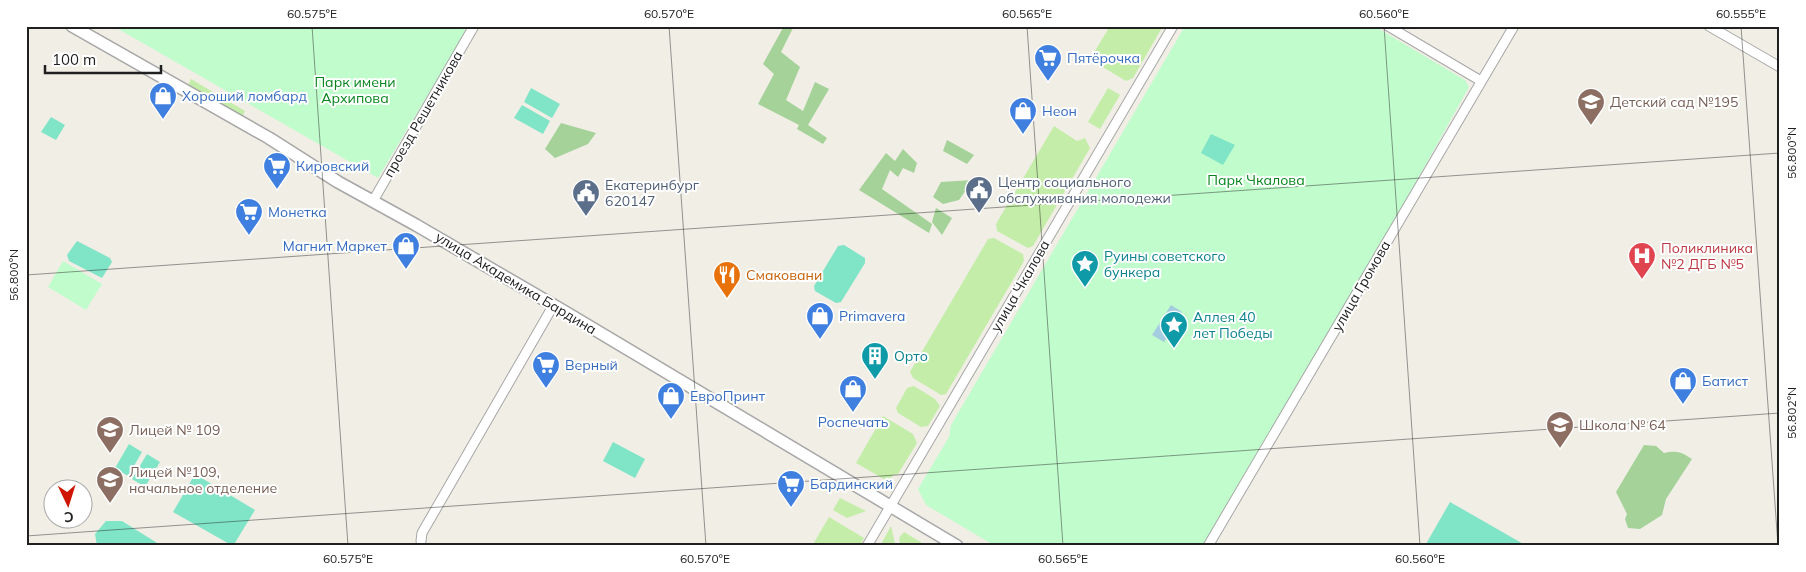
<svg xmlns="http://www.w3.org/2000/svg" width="1806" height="572" font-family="Mulish,sans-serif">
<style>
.grass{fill:#c4eda9}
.forest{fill:#a4d298}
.park{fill:#c1fccc}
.pitch{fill:#80e4c7}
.water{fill:#a4cde0}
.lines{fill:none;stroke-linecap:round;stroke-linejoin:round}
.minor-casing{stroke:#a7a7a7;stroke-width:11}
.tertiary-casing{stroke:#a7a7a7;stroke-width:14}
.minor{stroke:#fff;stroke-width:9}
.tertiary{stroke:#fff;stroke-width:11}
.ticks{fill:none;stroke:#202020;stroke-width:1;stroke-opacity:0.45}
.labels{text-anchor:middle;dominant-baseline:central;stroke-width:4;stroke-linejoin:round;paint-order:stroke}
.shop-label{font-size:14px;fill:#366cbe;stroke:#fff;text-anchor:start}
.park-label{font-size:14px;fill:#06861d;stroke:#fff}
.education-label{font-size:14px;fill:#785e54;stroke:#fff;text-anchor:start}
.street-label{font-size:14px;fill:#202020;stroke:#fff}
.service-label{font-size:14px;fill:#4e5e75;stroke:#fff;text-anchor:start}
.health-label{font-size:14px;fill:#be3a42;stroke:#fff;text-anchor:start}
.culture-label{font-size:14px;fill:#0d838f;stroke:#fff;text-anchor:start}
.food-label{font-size:14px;fill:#c56008;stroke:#fff;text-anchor:start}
.neatline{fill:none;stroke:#202020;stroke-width:2}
.ticks-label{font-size:12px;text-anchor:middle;fill:#202020}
</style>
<rect width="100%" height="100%" fill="#f1eee6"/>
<path class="grass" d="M 1110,26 L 1163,26 L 1133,78 L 1126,81 L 1096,63 L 1093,54 Z
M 191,79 L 245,111 L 242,117 L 188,85 Z
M 1108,88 L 1120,95 L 1100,129 L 1088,122 Z
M 1054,126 L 1077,141 L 1085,138 L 1090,148 L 1033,246 L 1028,248 L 997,231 L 996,224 Z
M 994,238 L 1023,254 L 1024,261 L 946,394 L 941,395 L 913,378 L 910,372 L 988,239 Z
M 914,386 L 935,399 L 940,406 L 928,426 L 921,427 L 898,413 L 896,408 L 907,388 Z
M 883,416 L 913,434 L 917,443 L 898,474 L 893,475 L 889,482 L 856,463 Z
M 840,498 L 866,511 L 847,518 L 833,510 Z
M 829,517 L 864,538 L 860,546 L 812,546 Z
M 891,526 L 895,544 L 900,544 L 899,538 L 904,532 L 927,546 L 880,546 Z"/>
<path class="forest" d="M 784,26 L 794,26 L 781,52 L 800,67 L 786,100 L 803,111 L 815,82 L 829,89 L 808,125 L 827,138 L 823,144 L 797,129 L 799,125 L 758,104 L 774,74 L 763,64 Z
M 561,123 L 596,133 L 588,144 L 555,158 L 545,149 Z
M 947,140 L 974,155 L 967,164 L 943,151 Z
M 903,149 L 917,163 L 914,173 L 903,168 L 898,177 L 890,170 L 882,189 L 932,224 L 929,233 L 859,190 L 886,153 L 895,161 Z
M 973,180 L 959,200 L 943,204 L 933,197 L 941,182 Z
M 936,208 L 952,218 L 942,235 L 932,222 Z
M 1644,445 L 1656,446 L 1664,453 C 1676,450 1682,452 1692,459 L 1666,499 L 1662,515 L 1640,529 L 1628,528 L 1625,519 L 1627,514 L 1616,492 Z"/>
<path class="park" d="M 113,26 L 458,26 L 466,31 L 378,178 Z
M 1185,26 L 1374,26 L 1465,80 L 1469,87 L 1383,241 L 1203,546 L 995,546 L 926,505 L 918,489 L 949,437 L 951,425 Z
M 63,261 L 102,284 L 86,310 L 48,287 Z"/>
<path class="pitch" d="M 531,88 L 560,104 L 552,118 L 524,102 Z
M 522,105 L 550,121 L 543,134 L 514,118 Z
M 51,117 L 65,125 L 56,140 L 41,132 Z
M 1211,134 L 1235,145 L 1223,165 L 1201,153 Z
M 77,241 L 110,258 L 112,262 L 102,278 L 69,261 L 67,255 Z
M 844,245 L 865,258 L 865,263 L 841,302 L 836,303 L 815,291 L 814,286 L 838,246 Z
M 613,442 L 645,459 L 635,478 L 603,461 Z
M 129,444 L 142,452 L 128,476 L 115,468 Z
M 147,454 L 160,462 L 145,487 L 132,479 Z
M 195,474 L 255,510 L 233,546 L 173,512 Z
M 1450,502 L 1527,546 L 1429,546 L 1426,544 Z
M 106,521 L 122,521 L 162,546 L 97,546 L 95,534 Z"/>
<path class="water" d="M 1171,305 L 1182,312 L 1164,342 L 1152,335 Z"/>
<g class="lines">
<defs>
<path id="minor" d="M 1388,26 L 1481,81
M 1709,26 L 1780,67
M 373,201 L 474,26
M 421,541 L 422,533 L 553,306
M 867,546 L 1173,26
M 1208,546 L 1514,26"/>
<path id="tertiary" d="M 72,26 L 269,138 L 338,182 L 416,225 L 567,313 L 957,546"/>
</defs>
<use href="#minor" class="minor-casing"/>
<use href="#tertiary" class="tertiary-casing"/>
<use href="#minor" class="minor"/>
<use href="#tertiary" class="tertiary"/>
</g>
<path class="ticks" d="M 312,26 L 348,546M 669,26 L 706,546M 1027,26 L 1063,546M 1384,26 L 1420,546M 1741,26 L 1778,546M 26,275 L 1780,153M 26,536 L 1780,413"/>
<defs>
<symbol id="supermarket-pin" viewBox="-11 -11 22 30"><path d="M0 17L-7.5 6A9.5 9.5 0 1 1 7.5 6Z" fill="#3f7fe0" stroke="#fff"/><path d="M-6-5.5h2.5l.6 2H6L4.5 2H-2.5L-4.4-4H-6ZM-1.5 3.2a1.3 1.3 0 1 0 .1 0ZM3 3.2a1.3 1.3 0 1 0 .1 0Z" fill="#fff"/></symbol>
<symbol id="shop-pin" viewBox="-11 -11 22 30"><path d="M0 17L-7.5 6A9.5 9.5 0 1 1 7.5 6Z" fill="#3f7fe0" stroke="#fff"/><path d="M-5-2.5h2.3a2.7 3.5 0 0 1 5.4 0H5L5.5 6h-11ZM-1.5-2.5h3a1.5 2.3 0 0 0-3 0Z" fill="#fff"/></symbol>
<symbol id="school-pin" viewBox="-11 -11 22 30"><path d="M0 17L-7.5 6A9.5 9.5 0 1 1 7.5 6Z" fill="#8d6e63" stroke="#fff"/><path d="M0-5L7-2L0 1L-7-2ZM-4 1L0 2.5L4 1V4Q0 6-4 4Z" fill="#fff"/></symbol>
<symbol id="civic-pin" viewBox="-11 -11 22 30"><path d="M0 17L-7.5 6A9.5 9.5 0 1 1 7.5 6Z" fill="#5c6f8a" stroke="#fff"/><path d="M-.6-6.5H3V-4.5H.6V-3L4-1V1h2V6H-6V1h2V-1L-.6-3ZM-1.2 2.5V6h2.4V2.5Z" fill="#fff"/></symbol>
<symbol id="hospital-pin" viewBox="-11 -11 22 30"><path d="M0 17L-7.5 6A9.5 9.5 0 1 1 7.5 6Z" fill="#e0444e" stroke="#fff"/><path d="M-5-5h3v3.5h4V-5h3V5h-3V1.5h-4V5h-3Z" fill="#fff"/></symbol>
<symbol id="sight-pin" viewBox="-11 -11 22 30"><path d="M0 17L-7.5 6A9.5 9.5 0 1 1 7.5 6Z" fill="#0f9aa8" stroke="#fff"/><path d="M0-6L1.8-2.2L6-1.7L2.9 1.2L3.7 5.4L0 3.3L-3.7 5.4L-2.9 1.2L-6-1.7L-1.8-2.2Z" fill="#fff"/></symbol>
<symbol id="restaurant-pin" viewBox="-11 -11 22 30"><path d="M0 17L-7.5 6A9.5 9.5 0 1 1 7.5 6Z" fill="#e8710a" stroke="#fff"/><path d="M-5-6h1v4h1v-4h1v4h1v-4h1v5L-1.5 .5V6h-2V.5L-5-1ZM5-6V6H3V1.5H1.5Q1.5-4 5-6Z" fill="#fff"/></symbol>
<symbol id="building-pin" viewBox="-11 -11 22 30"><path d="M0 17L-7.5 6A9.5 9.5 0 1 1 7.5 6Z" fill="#0f9aa8" stroke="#fff"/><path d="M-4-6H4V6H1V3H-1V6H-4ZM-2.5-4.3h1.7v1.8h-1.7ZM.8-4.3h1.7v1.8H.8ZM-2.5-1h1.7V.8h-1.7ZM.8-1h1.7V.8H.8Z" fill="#fff"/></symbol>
</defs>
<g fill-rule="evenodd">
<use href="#supermarket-pin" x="1032" y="42" width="32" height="43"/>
<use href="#shop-pin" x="147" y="80" width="32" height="43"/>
<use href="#school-pin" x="1575" y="86" width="32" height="43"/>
<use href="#shop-pin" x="1007" y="95" width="32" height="43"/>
<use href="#supermarket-pin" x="261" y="150" width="32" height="43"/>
<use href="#civic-pin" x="963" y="174" width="32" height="43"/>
<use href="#civic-pin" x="570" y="177" width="32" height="43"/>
<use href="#supermarket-pin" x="233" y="196" width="32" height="43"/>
<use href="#shop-pin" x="390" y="230" width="32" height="43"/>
<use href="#hospital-pin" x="1626" y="240" width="32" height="43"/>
<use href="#sight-pin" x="1069" y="248" width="32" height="43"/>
<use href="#restaurant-pin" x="711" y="259" width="32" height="43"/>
<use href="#shop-pin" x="804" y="300" width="32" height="43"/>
<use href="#sight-pin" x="1158" y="309" width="32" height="43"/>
<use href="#building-pin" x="859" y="340" width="32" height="43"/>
<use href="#supermarket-pin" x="530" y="349" width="32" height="43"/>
<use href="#shop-pin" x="1667" y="365" width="32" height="43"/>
<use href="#shop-pin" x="837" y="373" width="32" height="43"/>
<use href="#shop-pin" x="655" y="380" width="32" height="43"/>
<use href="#school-pin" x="1544" y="409" width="32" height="43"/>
<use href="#school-pin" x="94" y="414" width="32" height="43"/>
<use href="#school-pin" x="94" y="464" width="32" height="43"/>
<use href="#supermarket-pin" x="775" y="468" width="32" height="43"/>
</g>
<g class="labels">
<g class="shop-label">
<text x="1067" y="58">Пятёрочка</text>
<text x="182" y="96">Хороший ломбард</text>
<text x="1042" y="111">Неон</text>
<text x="296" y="166">Кировский</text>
<text x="268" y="212">Монетка</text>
<text x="387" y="246" text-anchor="end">Магнит Маркет</text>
<text x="839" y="316">Primavera</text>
<text x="565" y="365">Верный</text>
<text x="1702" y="381">Батист</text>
<text x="690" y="396">ЕвроПринт</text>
<text x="853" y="422" text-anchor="middle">Роспечать</text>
<text x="810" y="484">Бардинский</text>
</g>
<g class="park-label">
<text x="355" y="82">Парк имени<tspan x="355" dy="16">Архипова</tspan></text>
<text x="1256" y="180">Парк Чкалова</text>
</g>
<g class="education-label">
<text x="1610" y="102">Детский сад №195</text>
<text x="1579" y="425">Школа № 64</text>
<text x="129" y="430">Лицей № 109</text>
<text x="129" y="472">Лицей №109,<tspan x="129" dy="16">начальное отделение</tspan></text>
</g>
<g class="street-label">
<text transform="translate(423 114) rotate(-60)">проезд Решетникова</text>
<text transform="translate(516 283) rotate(31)">улица Академика Бардина</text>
<text transform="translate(1020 286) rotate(-60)">улица Чкалова</text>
<text transform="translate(1361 286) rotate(-60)">улица Громова</text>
</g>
<g class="service-label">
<text x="998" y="182">Центр социального<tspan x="998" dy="16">обслуживания молодежи</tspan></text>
<text x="605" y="185">Екатеринбург<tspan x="605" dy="16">620147</tspan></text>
</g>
<g class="health-label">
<text x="1661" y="248">Поликлиника<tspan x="1661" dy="16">№2 ДГБ №5</tspan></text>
</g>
<g class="culture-label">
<text x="1104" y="256">Руины советского<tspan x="1104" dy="16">бункера</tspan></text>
<text x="1193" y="317">Аллея 40<tspan x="1193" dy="16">лет Победы</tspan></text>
<text x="894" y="356">Орто</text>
</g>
<g class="food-label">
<text x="746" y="275">Смаковани</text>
</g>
</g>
<rect width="1806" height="572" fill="none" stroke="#ffffff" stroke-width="55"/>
<g transform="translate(68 504) rotate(176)"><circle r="24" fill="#ffffff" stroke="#a6a6a6"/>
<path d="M0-4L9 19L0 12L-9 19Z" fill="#cf1400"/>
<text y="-8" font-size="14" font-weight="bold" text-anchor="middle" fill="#202020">С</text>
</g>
<path d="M45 65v8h116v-8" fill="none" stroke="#202020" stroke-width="2.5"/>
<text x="52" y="65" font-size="15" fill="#202020" stroke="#ffffff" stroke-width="4" paint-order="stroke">100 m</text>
<rect x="28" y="28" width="1750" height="516" class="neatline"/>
<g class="ticks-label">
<text x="312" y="18">60.575°E</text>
<text x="669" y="18">60.570°E</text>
<text x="1027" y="18">60.565°E</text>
<text x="1384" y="18">60.560°E</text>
<text x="1741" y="18">60.555°E</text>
<text transform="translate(1792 153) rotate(-90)" y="4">56.800°N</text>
<text transform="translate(14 275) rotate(-90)" y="4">56.800°N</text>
<text transform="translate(1792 413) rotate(-90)" y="4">56.802°N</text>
<text x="348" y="563">60.575°E</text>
<text x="705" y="563">60.570°E</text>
<text x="1063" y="563">60.565°E</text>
<text x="1420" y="563">60.560°E</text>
</g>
</svg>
